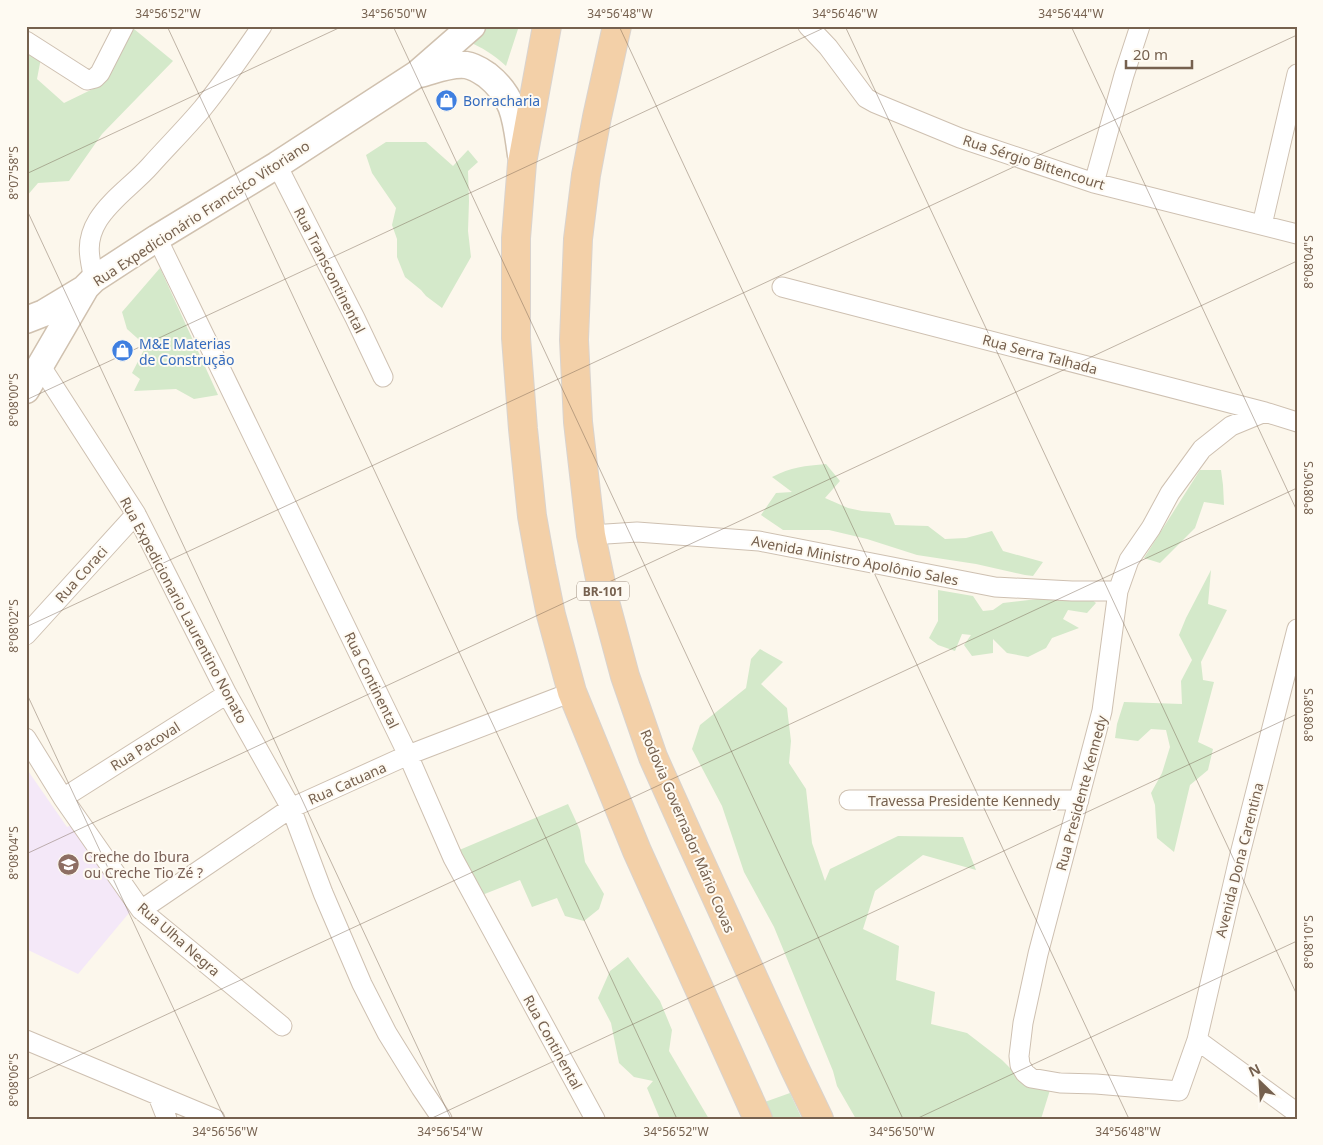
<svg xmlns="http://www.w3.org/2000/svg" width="1323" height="1145" font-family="'Noto Sans',sans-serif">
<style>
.education{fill:#f4e8f8}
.green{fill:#d4e9ca}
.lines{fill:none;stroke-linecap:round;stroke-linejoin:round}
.minor-casing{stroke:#cec0b1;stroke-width:21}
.secondary-casing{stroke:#d0c1af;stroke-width:29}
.trunk-casing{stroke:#d9d3ce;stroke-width:30}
.minor{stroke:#fff;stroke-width:19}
.secondary{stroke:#fff;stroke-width:26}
.trunk{stroke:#f3d0a8;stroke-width:28}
.ticks{fill:none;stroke:#76614f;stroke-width:1;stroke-opacity:0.45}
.labels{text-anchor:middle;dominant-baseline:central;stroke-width:4;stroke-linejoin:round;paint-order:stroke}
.shield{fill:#fefaf2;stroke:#9f8f80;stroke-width:1}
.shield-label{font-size:12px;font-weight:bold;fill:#76614f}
.shop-label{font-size:14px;fill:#366cbe;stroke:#fefaf2;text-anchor:start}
.street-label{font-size:14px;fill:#76614f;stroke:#fefaf2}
.education-label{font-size:14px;fill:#785e54;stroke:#fefaf2;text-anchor:start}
.neatline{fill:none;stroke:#76614f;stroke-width:2}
.ticks-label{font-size:12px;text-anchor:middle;fill:#76614f}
</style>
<rect width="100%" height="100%" fill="#fcf7ec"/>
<path class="education" d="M 26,768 L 67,827 L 79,822 L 139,901 L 78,974 L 26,949 Z"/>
<path class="green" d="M 482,26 L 519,26 L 506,66 C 493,54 483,48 467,41 Z
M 134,29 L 173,61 L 102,134 L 69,181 L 38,183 L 26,197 L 26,49 L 41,58 L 37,79 L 64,103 L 101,85 Z
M 386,142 L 426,142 L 453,166 L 468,150 L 478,162 L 468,171 L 469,201 L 468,231 L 471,257 L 442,308 L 426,296 L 421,290 L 405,277 L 397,257 L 397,239 L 392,225 L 396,208 L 372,173 L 366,155 Z
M 160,268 L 218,395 L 194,399 L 176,389 L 134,391 L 140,379 L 132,373 L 146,346 L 127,329 L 122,312 Z
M 826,464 L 840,481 L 825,498 L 848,508 L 862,511 L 890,513 L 895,525 L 928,526 L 945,539 L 966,538 L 992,531 L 1003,551 L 1043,562 L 1033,576 L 1025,575 L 976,564 L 917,555 L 867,539 L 829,530 L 783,530 L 761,515 L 776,493 L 792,492 L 772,477 C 791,467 805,466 826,464 Z
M 1200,470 L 1221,470 L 1223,485 L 1224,505 L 1204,502 L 1195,528 L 1160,563 L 1144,558 Z
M 1211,570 L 1208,604 L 1227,610 L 1201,662 L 1203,680 L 1214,682 L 1198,742 L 1213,749 L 1208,770 L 1190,785 L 1174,852 L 1157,838 L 1155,805 L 1151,793 L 1162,773 L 1170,747 L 1166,730 L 1151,729 L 1138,741 L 1115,738 L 1117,724 L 1124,702 L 1182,704 L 1181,681 L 1192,660 L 1179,635 L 1186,618 Z
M 938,590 L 973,596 L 983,611 L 993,610 L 1003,603 L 1055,597 L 1091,599 L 1096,603 L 1087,613 L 1068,610 L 1063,619 L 1079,628 L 1052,638 L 1046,648 L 1028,657 L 1007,653 L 993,639 L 993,653 L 972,656 L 964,645 L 971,635 L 962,634 L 955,651 L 938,645 L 929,638 L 938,621 Z
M 760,649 L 783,662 L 761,684 L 787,708 L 791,741 L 789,763 L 806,789 L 812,843 L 825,881 L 830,869 L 898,836 L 963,837 L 976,870 L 923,855 L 875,891 L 863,929 L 899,946 L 896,980 L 935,992 L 931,1024 L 967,1033 L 1002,1060 L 1020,1078 L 1050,1090 L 1041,1119 L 856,1119 L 837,1086 L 833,1071 L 774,927 L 744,872 L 722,806 L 692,749 L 700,725 L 746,688 L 751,659 Z
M 568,804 L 580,830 L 585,862 L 604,894 L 599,909 L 584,921 L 565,916 L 557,898 L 532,907 L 520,880 L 482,895 L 457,851 Z
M 628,957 L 660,1001 L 672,1030 L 669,1051 L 709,1119 L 660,1119 L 647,1088 L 653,1081 L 634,1077 L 619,1063 L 611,1023 L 598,998 L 610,971 Z
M 790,1093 L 802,1119 L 766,1119 L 759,1104 Z"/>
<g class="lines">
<defs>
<path id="minor" d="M 808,26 L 828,47 L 866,98 L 875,103 L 960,138 L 1094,183 L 1297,234
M 26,41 L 87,80 L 95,78 L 100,73 L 124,26
M 277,165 L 355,318 L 383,377
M 1094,183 L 1124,75 L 1140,26
M 1262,225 L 1297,74
M 157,238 L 408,755 L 453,858 L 595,1119
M 94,279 C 89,257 85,241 98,220 C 111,199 134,184 150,166 C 167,147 185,129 202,109 C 223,83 243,54 262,26
M 782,287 L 1265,412 L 1297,422
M 40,365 L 136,514 L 227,694 L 291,808 L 323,893 L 362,984 L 387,1033 L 421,1088 L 442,1119
M 1265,412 L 1231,426 L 1202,449 L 1170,493 L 1151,528 L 1129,560 L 1118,591 L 1102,711 L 1038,954 L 1023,1023 L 1019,1056 L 1020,1065 L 1025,1073 L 1031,1078 L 1060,1083 L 1096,1084 L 1179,1091 L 1197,1040 L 1240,854 L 1297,629
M 591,535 L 637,532 L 759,541 L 995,587 L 1072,591 L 1118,591
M 26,635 L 136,514
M 26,738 L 63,798 L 141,910 L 282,1026
M 63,798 L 227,694
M 849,800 L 1079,800
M 141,910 L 291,808 L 408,755 L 572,692
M 26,1040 L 215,1119
M 1197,1040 L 1297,1113
M 158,1096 L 167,1119"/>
<path id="secondary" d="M 420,74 C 435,70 451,63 466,65 C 474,66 481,71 487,75 C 516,98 516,122 521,155
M 26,320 L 44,313 L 84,289
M 26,390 L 86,287 L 94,279 L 157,238 L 277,165 L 417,74 L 472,26"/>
<path id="trunk" d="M 547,26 L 522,163 L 516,238 L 516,338 L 523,429 L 532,516 L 541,566 L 551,615 L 572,692 L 637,851 L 758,1119
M 617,26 L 597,117 L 586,175 L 578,239 L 574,340 L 578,422 L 591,535 L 604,598 L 625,676 L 653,757 L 688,835 L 794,1067 L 819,1119"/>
</defs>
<use href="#minor" class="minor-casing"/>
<use href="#secondary" class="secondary-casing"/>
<use href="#trunk" class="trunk-casing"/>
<use href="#minor" class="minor"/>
<use href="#secondary" class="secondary"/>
<use href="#trunk" class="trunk"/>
</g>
<path class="ticks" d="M 167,26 L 677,1119M 393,26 L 903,1119M 619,26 L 1129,1119M 845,26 L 1297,995M 1071,26 L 1297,511M 1297,26 L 1297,27M 26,174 L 343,26M 26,208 L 451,1119M 26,400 L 828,26M 26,627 L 1297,35M 26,692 L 225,1119M 26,854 L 1297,261M 26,1080 L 1297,488M 430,1119 L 1297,714M 916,1119 L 1297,941"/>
<defs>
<symbol id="shop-disc" viewBox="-11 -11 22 22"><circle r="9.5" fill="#3f7fe0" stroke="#fefaf2"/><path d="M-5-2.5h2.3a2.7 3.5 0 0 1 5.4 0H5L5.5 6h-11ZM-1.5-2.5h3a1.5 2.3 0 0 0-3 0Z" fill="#fff"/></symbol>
<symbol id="school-disc" viewBox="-11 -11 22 22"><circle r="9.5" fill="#8d6e63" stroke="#fefaf2"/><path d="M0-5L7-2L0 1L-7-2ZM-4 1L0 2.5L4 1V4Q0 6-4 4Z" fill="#fff"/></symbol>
</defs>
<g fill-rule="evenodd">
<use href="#shop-disc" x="434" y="88" width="25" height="25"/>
<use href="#shop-disc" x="110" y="338" width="25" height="25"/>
<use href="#school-disc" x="56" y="852" width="25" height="25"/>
</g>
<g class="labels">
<rect class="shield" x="577" y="581.5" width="52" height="19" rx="4"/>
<g class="shield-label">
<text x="603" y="591">BR-101</text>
</g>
<g class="shop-label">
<text x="463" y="100">Borracharia</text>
<text x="139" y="343">M&amp;E Materias<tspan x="139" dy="16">de Construção</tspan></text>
</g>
<g class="street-label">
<text transform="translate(1034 162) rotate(18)">Rua Sérgio Bittencourt</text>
<text transform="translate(201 213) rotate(-33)">Rua Expedicionário Francisco Vitoriano</text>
<text transform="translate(330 270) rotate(63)">Rua Transcontinental</text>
<text transform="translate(1040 354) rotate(15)">Rua Serra Talhada</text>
<text transform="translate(855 560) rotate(11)">Avenida Ministro Apolônio Sales</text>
<text transform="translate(81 574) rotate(-48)">Rua Coraci</text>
<text transform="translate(184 610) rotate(62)">Rua Expedicionario Laurentino Nonato</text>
<text transform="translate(372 680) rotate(64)">Rua Continental</text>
<text transform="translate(145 746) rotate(-32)">Rua Pacoval</text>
<text transform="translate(347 783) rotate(-24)">Rua Catuana</text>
<text transform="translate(1081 793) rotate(-75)">Rua Presidente Kennedy</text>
<text x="964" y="800">Travessa Presidente Kennedy</text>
<text transform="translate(688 831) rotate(67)">Rodovia Governador Mário Covas</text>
<text transform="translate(1239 860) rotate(-76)">Avenida Dona Carentina</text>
<text transform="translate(179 939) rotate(41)">Rua Ulha Negra</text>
<text transform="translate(553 1042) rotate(61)">Rua Continental</text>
</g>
<g class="education-label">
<text x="84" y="856">Creche do Ibura<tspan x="84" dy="16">ou Creche Tio Zé ?</tspan></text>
</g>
</g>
<rect width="1323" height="1145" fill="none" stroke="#fefaf2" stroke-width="55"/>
<g transform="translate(1260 1082) rotate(335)" stroke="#fefaf2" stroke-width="4" paint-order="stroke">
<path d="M0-4L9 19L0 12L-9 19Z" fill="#76614f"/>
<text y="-8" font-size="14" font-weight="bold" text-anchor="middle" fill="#76614f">N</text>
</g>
<path d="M1126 60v8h66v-8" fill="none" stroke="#76614f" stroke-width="2.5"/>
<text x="1133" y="60" font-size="15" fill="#76614f" stroke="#fefaf2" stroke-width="4" paint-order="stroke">20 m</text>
<rect x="28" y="28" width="1268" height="1090" class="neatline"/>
<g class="ticks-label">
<text x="168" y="18">34°56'52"W</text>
<text x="394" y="18">34°56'50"W</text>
<text x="620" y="18">34°56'48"W</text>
<text x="845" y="18">34°56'46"W</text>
<text x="1071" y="18">34°56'44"W</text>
<text transform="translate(14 173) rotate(-90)" y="4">8°07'58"S</text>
<text transform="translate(1309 262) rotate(-90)" y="4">8°08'04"S</text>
<text transform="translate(14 400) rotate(-90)" y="4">8°08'00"S</text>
<text transform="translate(1309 488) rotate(-90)" y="4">8°08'06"S</text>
<text transform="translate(14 626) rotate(-90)" y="4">8°08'02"S</text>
<text transform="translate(1309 715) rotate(-90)" y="4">8°08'08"S</text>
<text transform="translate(14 853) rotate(-90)" y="4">8°08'04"S</text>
<text transform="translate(1309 942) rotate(-90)" y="4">8°08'10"S</text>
<text transform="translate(14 1080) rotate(-90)" y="4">8°08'06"S</text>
<text x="225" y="1136">34°56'56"W</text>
<text x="450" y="1136">34°56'54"W</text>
<text x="676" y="1136">34°56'52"W</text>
<text x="902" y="1136">34°56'50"W</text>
<text x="1128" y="1136">34°56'48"W</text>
</g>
</svg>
